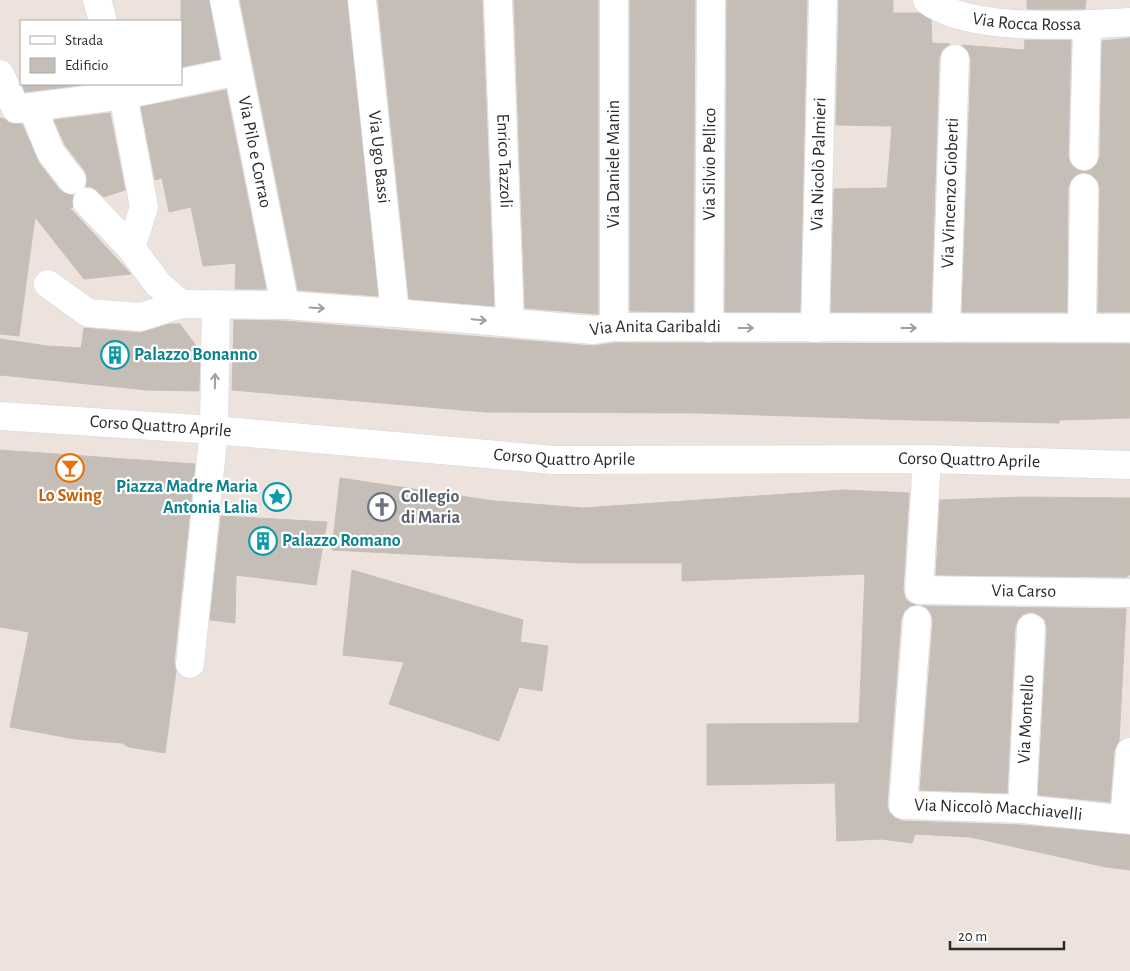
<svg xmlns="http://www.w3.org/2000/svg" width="1130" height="971" font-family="'Alegreya Sans',sans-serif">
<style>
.building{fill:#c5beb7;stroke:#c9beb5}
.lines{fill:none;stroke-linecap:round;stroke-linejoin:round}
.minor-casing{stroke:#d1d8e4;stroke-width:29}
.minor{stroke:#fff;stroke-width:28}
.oneway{stroke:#9f9f9f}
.labels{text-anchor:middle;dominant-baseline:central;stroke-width:4.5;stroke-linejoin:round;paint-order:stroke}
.street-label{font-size:18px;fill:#2a2a2a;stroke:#fff}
.culture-label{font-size:18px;font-weight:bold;fill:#0d838f;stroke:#fff;text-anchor:start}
.food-label{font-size:18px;font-weight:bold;fill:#c56008;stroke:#fff}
.worship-label{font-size:18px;font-weight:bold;fill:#5b616d;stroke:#fff;text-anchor:start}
</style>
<rect width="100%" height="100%" fill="#ede2dc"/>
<path class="building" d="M 181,0 L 209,0 L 220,59 L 181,67 Z
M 240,0 L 347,0 L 378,296 L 298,290 Z
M 378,0 L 482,0 L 494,306 L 409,299 Z
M 514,0 L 598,0 L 598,314 L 525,308 Z
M 630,0 L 695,0 L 693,312 L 630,311 Z
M 727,0 L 807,0 L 800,312 L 725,312 Z
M 839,0 L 893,0 L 893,13 L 919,13 L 931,20 L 932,43 L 950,44 L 942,50 L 939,58 L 931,312 L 831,312 L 834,189 L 887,188 L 892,126 L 836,125 Z
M 1027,0 L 1086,0 L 1085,9 L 1027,9 Z
M 1130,38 L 1130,312 L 1098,312 L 1100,188 L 1098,181 L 1092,175 L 1084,172 L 1077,174 L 1071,180 L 1068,188 L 1067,312 L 962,312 L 971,60 L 968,51 L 962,45 L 1024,50 L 1025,40 L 1071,40 L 1068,156 L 1070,163 L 1076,169 L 1084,172 L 1091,170 L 1097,164 L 1100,156 L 1102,41 Z
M 22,84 L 89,84 L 25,92 Z
M 226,90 L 266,289 L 235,289 L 236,263 L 203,266 L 191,207 L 169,212 L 162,178 L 155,180 L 141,107 Z
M 110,113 L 125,190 L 104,197 L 92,187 L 86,187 L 87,178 L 85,171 L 65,145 L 54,120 Z
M 0,118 L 5,119 L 9,123 L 22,124 L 39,163 L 60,190 L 66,194 L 73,195 L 73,207 L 70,208 L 131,274 L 84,279 L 35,217 L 19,336 L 0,334 Z
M 234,320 L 284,321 L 593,346 L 615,343 L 1130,344 L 1130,418 L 1059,420 L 1059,423 L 912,420 L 699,413 L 485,412 L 232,390 Z
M 170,324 L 180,324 L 200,351 L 199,391 L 147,390 L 0,375 L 0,339 L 47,346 L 81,348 L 84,328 L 140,333 Z
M 0,450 L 195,464 L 174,662 L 176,671 L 165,753 L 129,747 L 122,743 L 75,739 L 10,727 L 29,632 L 0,627 Z
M 340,478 L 494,501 L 583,508 L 845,490 L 909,493 L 903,589 L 905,598 L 910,603 L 916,605 L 910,606 L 904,611 L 901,619 L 887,804 L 889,812 L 895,818 L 902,821 L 1021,825 L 1130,835 L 1130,870 L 1106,867 L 970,837 L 915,834 L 912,843 L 882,839 L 837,841 L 835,783 L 707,785 L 707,724 L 859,723 L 865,574 L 682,581 L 682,563 L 579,563 L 332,550 Z
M 1021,497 L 1130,498 L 1130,575 L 1127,575 L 1127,577 L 936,575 L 940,500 Z
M 221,516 L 327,522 L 316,585 L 236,575 L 235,623 L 210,620 Z
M 352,570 L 523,620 L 520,642 L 548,646 L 542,691 L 519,687 L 499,741 L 389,704 L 404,662 L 343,655 Z
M 922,606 L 1126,609 L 1119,741 L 1114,751 L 1110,802 L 1038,795 L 1047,629 L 1045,620 L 1039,615 L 1032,612 L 1023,614 L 1018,620 L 1015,627 L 1007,793 L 920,790 L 933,621 L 931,613 L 926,607 Z"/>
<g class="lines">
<defs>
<g id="minor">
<path d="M 97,0 L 103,21"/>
<path id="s1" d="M 224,0 L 285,305"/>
<path id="s2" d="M 362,0 L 395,313"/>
<path id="s3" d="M 498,0 L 510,323"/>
<path id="s4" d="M 927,0 C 969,33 1078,25 1130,22"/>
<path d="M 0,74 L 16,109 L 32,107 L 51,153 L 72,180"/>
<path d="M 181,83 L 238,71"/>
<path d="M 121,84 L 144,207 L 131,248 L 158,284 L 181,304"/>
<path d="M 32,107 L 124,95 L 176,84"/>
<path d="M 1084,156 L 1087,24"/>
<path d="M 87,202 L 131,248"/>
<path id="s5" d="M 48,284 L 88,313 L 141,317 L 181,304 L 285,305 L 395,313 L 594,330 L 614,327 L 1130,328"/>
<path d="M 614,327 L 614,0"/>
<path id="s6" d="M 709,328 L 711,0"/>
<path id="s7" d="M 815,328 L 823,0"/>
<path id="s8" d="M 946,328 L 955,59"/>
<path d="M 1082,328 L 1084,188"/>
<path id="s9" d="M 0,416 L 214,430 L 554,460 L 927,459 L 1130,465"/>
<path id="s10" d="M 927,459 L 919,590 L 1130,593"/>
<path id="s11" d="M 917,620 L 903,805 L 1022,809 L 1130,820"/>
<path d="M 190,664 L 214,430 L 216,304"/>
<path id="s12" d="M 1022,809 L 1031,628"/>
<path d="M 1124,819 L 1130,752"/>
</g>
</defs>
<use href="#minor" class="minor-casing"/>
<use href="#minor" class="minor"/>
</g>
<defs><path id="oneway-shaft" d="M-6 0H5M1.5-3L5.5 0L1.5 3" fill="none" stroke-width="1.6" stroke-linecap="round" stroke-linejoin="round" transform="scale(1.25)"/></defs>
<g class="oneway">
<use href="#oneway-shaft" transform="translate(317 308) rotate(4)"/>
<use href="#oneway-shaft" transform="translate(479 320) rotate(5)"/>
<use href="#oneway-shaft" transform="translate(746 328)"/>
<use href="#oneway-shaft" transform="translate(909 328)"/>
<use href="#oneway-shaft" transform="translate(215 381) rotate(-89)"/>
</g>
<defs>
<symbol id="building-ring" viewBox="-11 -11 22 22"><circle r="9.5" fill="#fff" stroke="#0f9aa8" stroke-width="1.5"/><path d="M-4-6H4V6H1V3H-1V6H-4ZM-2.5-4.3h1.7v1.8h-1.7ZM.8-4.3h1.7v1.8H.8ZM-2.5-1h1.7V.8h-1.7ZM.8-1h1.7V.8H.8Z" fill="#0f9aa8"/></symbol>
<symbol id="bar-ring" viewBox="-11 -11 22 22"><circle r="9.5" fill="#fff" stroke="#e8710a" stroke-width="1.5"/><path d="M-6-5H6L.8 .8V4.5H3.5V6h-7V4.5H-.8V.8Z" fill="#e8710a"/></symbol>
<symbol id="sight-ring" viewBox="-11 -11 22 22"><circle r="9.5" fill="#fff" stroke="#0f9aa8" stroke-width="1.5"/><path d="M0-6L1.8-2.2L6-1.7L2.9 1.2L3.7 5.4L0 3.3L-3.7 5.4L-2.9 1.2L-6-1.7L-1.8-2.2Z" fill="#0f9aa8"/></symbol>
<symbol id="church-ring" viewBox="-11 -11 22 22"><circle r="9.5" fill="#fff" stroke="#6b7280" stroke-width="1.5"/><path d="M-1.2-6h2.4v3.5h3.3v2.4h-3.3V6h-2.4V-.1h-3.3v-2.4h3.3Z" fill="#6b7280"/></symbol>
</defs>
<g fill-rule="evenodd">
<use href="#building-ring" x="99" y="339" width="32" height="32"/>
<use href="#bar-ring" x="54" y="452" width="32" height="32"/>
<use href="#sight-ring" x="261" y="481" width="32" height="32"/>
<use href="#church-ring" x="366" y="491" width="32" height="32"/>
<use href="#building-ring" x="247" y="525" width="32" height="32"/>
</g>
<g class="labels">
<g class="street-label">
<text stroke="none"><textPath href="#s4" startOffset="104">Via Rocca Rossa</textPath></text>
<text stroke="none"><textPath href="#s1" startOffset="155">Via Pilo e Corrao</textPath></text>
<text stroke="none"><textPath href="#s2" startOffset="158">Via Ugo Bassi</textPath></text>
<text stroke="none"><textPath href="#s3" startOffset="161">Enrico Tazzoli</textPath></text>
<text transform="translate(614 164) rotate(-90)">Via Daniele Manin</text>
<text stroke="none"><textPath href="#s6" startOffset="164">Via Silvio Pellico</textPath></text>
<text stroke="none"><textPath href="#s7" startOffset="164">Via Nicolò Palmieri</textPath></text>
<text stroke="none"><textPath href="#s8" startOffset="135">Via Vincenzo Gioberti</textPath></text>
<text stroke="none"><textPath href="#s5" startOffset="620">Via Anita Garibaldi</textPath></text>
<text stroke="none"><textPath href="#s9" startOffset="161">Corso Quattro Aprile</textPath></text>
<text stroke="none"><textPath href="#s9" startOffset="566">Corso Quattro Aprile</textPath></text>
<text stroke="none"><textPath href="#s9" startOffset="971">Corso Quattro Aprile</textPath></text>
<text stroke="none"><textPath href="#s10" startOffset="236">Via Carso</textPath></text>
<text stroke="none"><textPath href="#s12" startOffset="90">Via Montello</textPath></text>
<text stroke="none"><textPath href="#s11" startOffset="281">Via Niccolò Macchiavelli</textPath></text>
</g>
<g class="culture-label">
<text x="134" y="355">Palazzo Bonanno</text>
<text x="258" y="487" text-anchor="end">Piazza Madre Maria<tspan x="258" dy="21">Antonia Lalia</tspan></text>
<text x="282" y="541">Palazzo Romano</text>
</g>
<g class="food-label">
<text x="70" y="496">Lo Swing</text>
</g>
<g class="worship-label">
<text x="401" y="497">Collegio<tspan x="401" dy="21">di Maria</tspan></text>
</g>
</g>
<rect x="20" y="20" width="162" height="65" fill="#ffffff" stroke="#aaaaaa"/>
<rect x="30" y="36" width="25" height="8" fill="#ffffff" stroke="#aaaaaa"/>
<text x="65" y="45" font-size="15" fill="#2a2a2a">Strada</text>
<rect x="30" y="58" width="25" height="15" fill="#c5beb7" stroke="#aaaaaa"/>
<text x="65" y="70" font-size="15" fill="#2a2a2a">Edificio</text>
<path d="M950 941v8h114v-8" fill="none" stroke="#2a2a2a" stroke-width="2.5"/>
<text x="958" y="941" font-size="15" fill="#2a2a2a" stroke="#ffffff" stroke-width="4" paint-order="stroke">20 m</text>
</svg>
